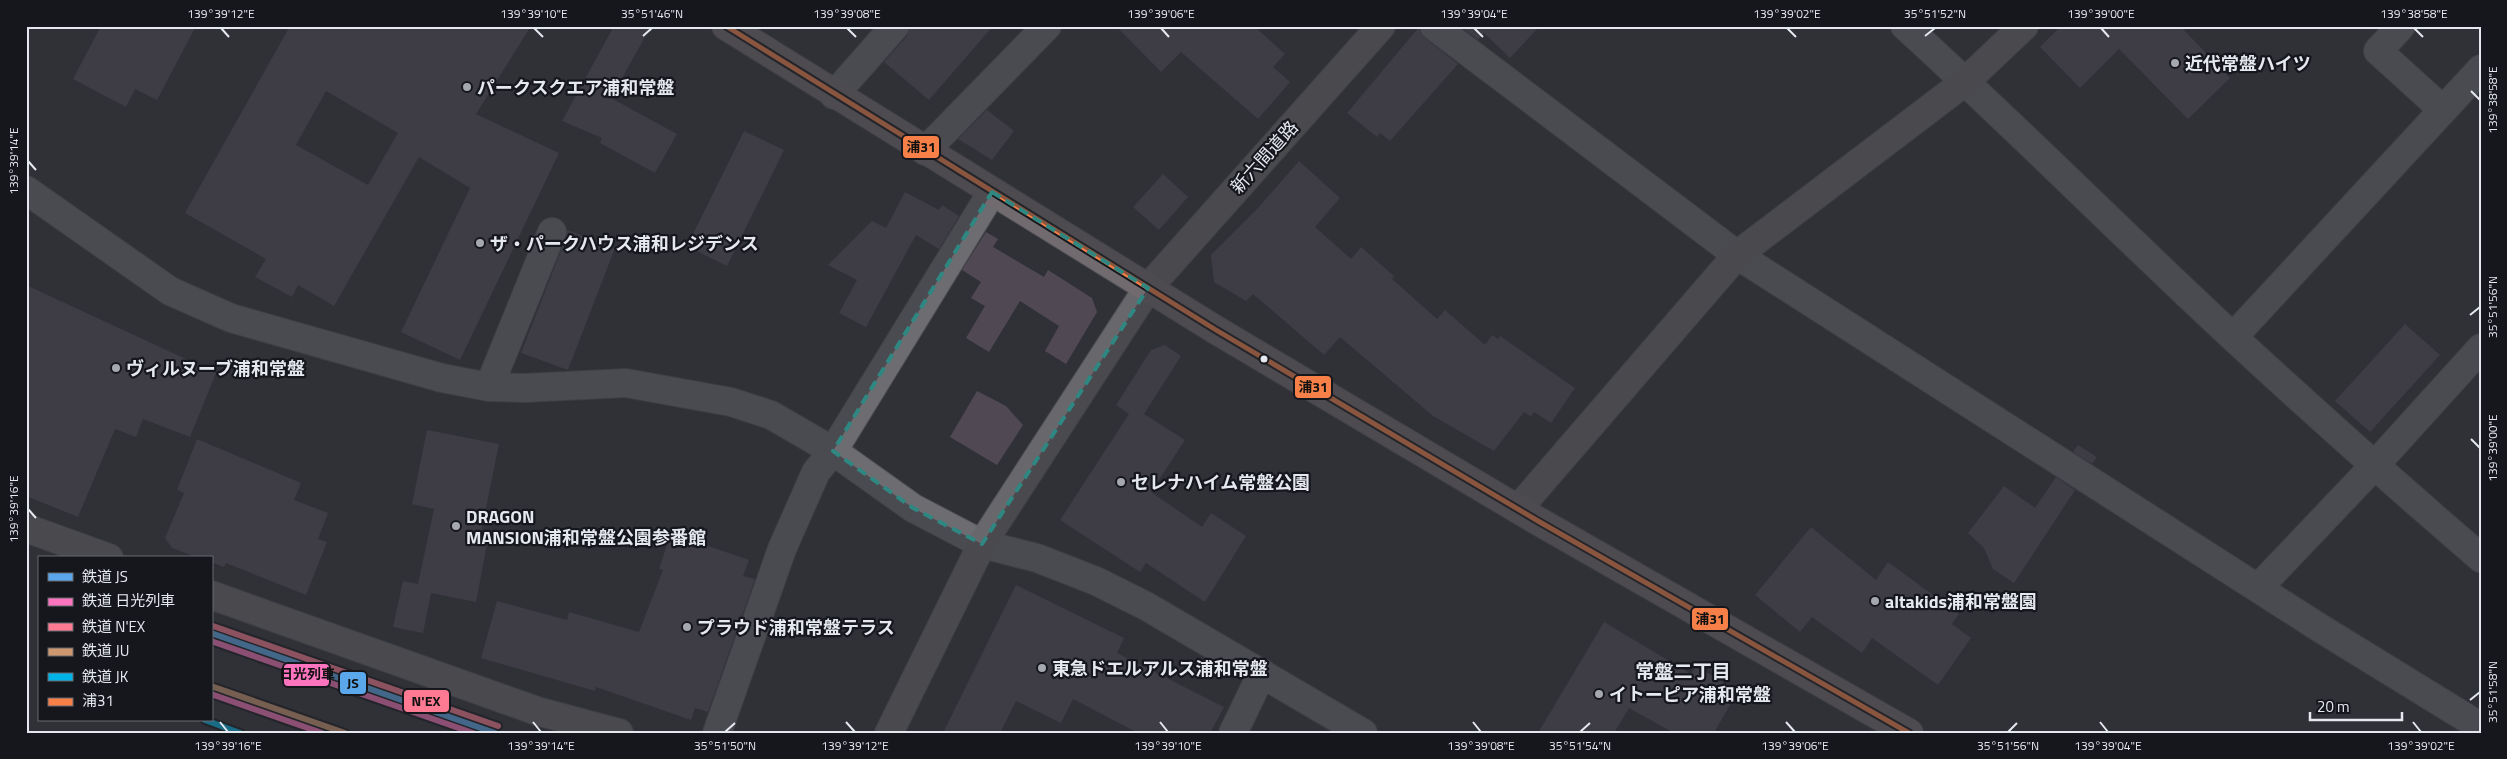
<svg xmlns="http://www.w3.org/2000/svg" width="2507" height="759" font-family="'Titillium Web','Noto Sans JP',sans-serif">
<style>
.building{fill:#504954;fill-rule:evenodd}
.lines{fill:none;stroke-linecap:round;stroke-linejoin:round}
.street-casing{stroke:#4e4f54;stroke-width:30}
.secondary-casing{stroke:#4e4f54;stroke-width:30}
.primary-casing{stroke:#4e4f54;stroke-width:30}
.street{stroke:#6c6c71;stroke-width:28}
.secondary{stroke:#68676c;stroke-width:28}
.primary{stroke:#716b70;stroke-width:28}
.bus-1-casing{stroke:#16171d;stroke-width:9}
.bus-1{stroke:#f78048;stroke-width:5}
.rail-1-casing{stroke:#16171d;stroke-width:10}
.rail-2-casing{stroke:#16171d;stroke-width:10}
.rail-3-casing{stroke:#16171d;stroke-width:10}
.rail-4-casing{stroke:#16171d;stroke-width:10}
.rail-5-casing{stroke:#16171d;stroke-width:10}
.rail-1{stroke:#5aa8eb;stroke-width:6}
.rail-2{stroke:#fc73be;stroke-width:6}
.rail-3{stroke:#fe7a93;stroke-width:6}
.rail-4{stroke:#cd976f;stroke-width:6}
.rail-5{stroke:#00b2e5;stroke-width:6}
.marked{fill:none;stroke:#2f8782;stroke-width:4;stroke-dasharray:10 6;stroke-linejoin:round}
.ticks{fill:none;stroke:#e6e8f0;stroke-width:2}
.poi-dot{fill:#a6a8af;stroke:#16171d;stroke-width:2}
.bus-dot{fill:#e6e8f0;stroke:#16171d;stroke-width:2}
.labels{text-anchor:middle;dominant-baseline:central;stroke-width:4.5;stroke-linejoin:round;paint-order:stroke}
.poi-label{font-size:18px;font-weight:bold;fill:#e6e8f0;stroke:#16171d;text-anchor:start}
.street-label{font-size:18px;fill:#e6e8f0;stroke:#16171d}
.neighbourhood-label{font-size:19px;font-weight:bold;fill:#e6e8f0;stroke:#16171d}
.line-badge{stroke:#16171d;stroke-width:2}
.pale-badge-label{font-size:14px;text-anchor:middle;font-weight:bold;fill:#111}
.neatline{fill:none;stroke:#e6e8f0;stroke-width:2}
.ticks-label{font-size:12px;text-anchor:middle;fill:#e6e8f0}
</style>
<rect width="100%" height="100%" fill="#303136"/>
<path class="building" d="M 101,26 L 196,26 L 157,100 L 135,89 L 126,107 L 73,79 Z
M 290,26 L 531,26 L 476,114 L 559,153 L 460,360 L 401,332 L 470,188 L 419,157 L 334,306 L 298,285 L 292,297 L 255,277 L 266,259 L 185,213 ZM 326,91 L 398,133 L 368,185 L 296,145 Z
M 614,26 L 651,26 L 611,98 L 677,134 L 655,173 L 600,143 L 602,138 L 562,121 Z
M 910,26 L 993,26 L 929,100 L 884,62 L 907,36 Z
M 1116,26 L 1254,26 L 1285,54 L 1273,67 L 1290,82 L 1258,119 L 1181,52 L 1161,72 Z
M 1460,26 L 1540,26 L 1510,58 L 1484,33 L 1478,40 Z
M 2061,26 L 2180,26 L 2230,78 L 2188,119 L 2119,49 L 2080,88 L 2040,47 Z
M 1419,27 L 1425,38 L 1458,64 L 1390,141 L 1380,133 L 1377,137 L 1347,113 Z
M 987,110 L 1014,131 L 992,160 L 958,139 Z
M 744,131 L 784,150 L 727,266 L 687,246 Z
M 1299,161 L 1340,198 L 1315,227 L 1351,259 L 1361,247 L 1394,276 L 1392,279 L 1437,319 L 1445,310 L 1485,345 L 1492,335 L 1498,339 L 1500,336 L 1575,388 L 1551,423 L 1534,412 L 1531,417 L 1524,412 L 1494,451 L 1433,416 L 1340,337 L 1324,355 L 1253,294 L 1246,301 L 1214,282 L 1211,255 L 1258,208 Z
M 1163,174 L 1188,197 L 1159,230 L 1133,207 Z
M 905,192 L 939,210 L 942,205 L 959,216 L 939,249 L 916,235 L 866,327 L 839,313 L 857,280 L 828,265 L 872,221 L 886,228 Z
M 567,230 L 615,248 L 568,370 L 521,353 L 566,238 Z
M 986,232 L 998,239 L 993,247 L 1044,277 L 1048,270 L 1092,298 L 1097,312 L 1066,364 L 1045,351 L 1059,326 L 1020,301 L 989,352 L 966,338 L 985,306 L 971,298 L 981,282 L 962,270 Z
M 26,285 L 216,373 L 190,437 L 143,419 L 136,437 L 115,429 L 78,517 L 26,496 Z
M 2405,324 L 2440,355 L 2370,432 L 2335,401 Z
M 1165,345 L 1181,356 L 1144,414 L 1185,440 L 1151,492 L 1202,527 L 1211,513 L 1246,536 L 1205,602 L 1146,563 L 1140,572 L 1060,520 L 1129,414 L 1116,405 L 1151,350 Z
M 977,391 L 1006,406 L 1023,425 L 997,465 L 950,437 Z
M 427,430 L 499,444 L 479,543 L 487,544 L 476,602 L 431,593 L 423,633 L 393,627 L 403,581 L 418,584 L 434,509 L 412,504 Z
M 197,439 L 301,483 L 294,500 L 328,513 L 318,539 L 327,542 L 306,595 L 226,563 L 224,567 L 211,562 L 211,558 L 199,558 L 172,548 L 165,538 L 184,493 L 177,490 Z
M 2078,445 L 2097,457 L 2092,464 L 2073,452 Z
M 2056,477 L 2075,490 L 2014,583 L 1993,569 L 1984,548 L 1968,533 L 2004,486 L 2035,508 Z
M 1811,527 L 1876,580 L 1888,562 L 1959,614 L 1952,624 L 1971,638 L 1938,685 L 1872,638 L 1862,653 L 1812,617 L 1800,632 L 1755,595 Z
M 671,533 L 749,560 L 743,576 L 755,579 L 708,712 L 695,708 L 691,720 L 596,687 L 595,691 L 481,658 L 497,601 L 567,620 L 569,612 L 639,632 L 663,570 L 659,569 Z
M 1016,585 L 1124,638 L 1117,653 L 1224,707 L 1210,733 L 1138,733 L 1073,699 L 1061,723 L 1016,701 L 1000,733 L 943,733 Z
M 1604,622 L 1691,674 L 1696,666 L 1738,691 L 1714,733 L 1674,733 L 1629,708 L 1614,733 L 1538,733 Z"/>
<g class="lines">
<defs>
<path id="street" d="M 1434,26 L 1737,255 L 2320,628 L 2481,727
M 1905,26 C 2017,128 2123,235 2234,338 C 2315,413 2397,486 2481,558
M 2401,26 L 2378,51 L 2442,109
M 834,95 L 895,26
M 925,151 L 1047,26
M 26,190 L 170,291 L 231,318 L 442,378 L 489,387 L 524,388 L 626,383 L 731,402 L 771,415 L 833,451 L 913,508 L 982,544 L 1037,558 L 1096,581 L 1146,606 L 1363,733
M 2233,337 L 2481,69
M 489,387 L 552,232
M 2259,587 L 2374,466 L 2481,348
M 717,733 L 782,549 L 816,472 L 833,451 L 992,192
M 1233,733 L 1262,673"/>
<path id="secondary" d="M 1518,509 L 1737,255 L 1966,81 L 2024,26
M 26,528 L 109,558
M 211,595 L 537,711 L 619,733
M 889,733 L 982,544 L 1148,288 L 1381,26"/>
<path id="primary" d="M 726,26 L 1216,330 L 1538,521 L 1909,733"/>
</defs>
<use href="#street" class="street-casing"/>
<use href="#secondary" class="secondary-casing"/>
<use href="#primary" class="primary-casing"/>
<use href="#street" class="street"/>
<use href="#secondary" class="secondary"/>
<use href="#primary" class="primary"/>
<defs>
<path id="bus-1" d="M 726,26 L 1216,330 L 1538,521 L 1909,733"/>
</defs>
<use href="#bus-1" class="bus-1-casing"/>
<use href="#bus-1" class="bus-1"/>
<defs>
<path id="rail-1" d="M 211,633 L 495,733"/>
<path id="rail-2" d="M 211,641 L 473,733
M 211,694 L 322,733"/>
<path id="rail-3" d="M 213,626 L 498,726"/>
<path id="rail-4" d="M 211,686 L 345,733"/>
<path id="rail-5" d="M 205,720 L 240,733"/>
</defs>
<use href="#rail-1" class="rail-1-casing"/>
<use href="#rail-2" class="rail-2-casing"/>
<use href="#rail-3" class="rail-3-casing"/>
<use href="#rail-4" class="rail-4-casing"/>
<use href="#rail-5" class="rail-5-casing"/>
<use href="#rail-1" class="rail-1"/>
<use href="#rail-2" class="rail-2"/>
<use href="#rail-3" class="rail-3"/>
<use href="#rail-4" class="rail-4"/>
<use href="#rail-5" class="rail-5"/>
</g>
<path d="M0 0H2507V759H0ZM 992,192 L 1148,288 L 982,544 L 913,508 L 833,451 Z" fill="#303136" fill-opacity=".55" fill-rule="evenodd"/>
<path class="marked" d="M 992,192 L 1148,288 L 982,544 L 913,508 L 833,451 Z"/>
<path class="ticks" d="M 221,28 L 229,37M 534,28 L 543,37M 847,28 L 856,37M 1161,28 L 1169,37M 1474,28 L 1483,37M 1787,28 L 1796,37M 2101,28 L 2109,37M 2414,28 L 2423,37M 643,36 L 652,28M 1925,36 L 1935,28M 2471,91 L 2480,100M 28,161 L 36,170M 2470,315 L 2480,307M 2471,439 L 2480,448M 28,509 L 36,518M 2470,700 L 2480,692M 220,722 L 228,732M 533,722 L 541,732M 846,722 L 855,732M 1160,722 L 1168,732M 1473,722 L 1481,732M 1786,722 L 1795,732M 2100,722 L 2108,732M 2413,722 L 2421,732M 725,732 L 735,723M 1580,732 L 1590,723M 2008,732 L 2017,723"/>
<g class="poi-dot">
<circle cx="2175" cy="63" r="5"/>
<circle cx="467" cy="87" r="5"/>
<circle cx="480" cy="243" r="5"/>
<circle cx="116" cy="368" r="5"/>
<circle cx="1121" cy="482" r="5"/>
<circle cx="456" cy="526" r="5"/>
<circle cx="1875" cy="601" r="5"/>
<circle cx="687" cy="627" r="5"/>
<circle cx="1042" cy="668" r="5"/>
<circle cx="1599" cy="694" r="5"/>
</g>
<circle class="bus-dot" cx="1264" cy="359" r="4.5"/>
<g class="labels">
<g class="poi-label">
<text x="2185" y="63">近代常盤ハイツ</text>
<text x="477" y="87">パークスクエア浦和常盤</text>
<text x="490" y="243">ザ・パークハウス浦和レジデンス</text>
<text x="126" y="368">ヴィルヌーブ浦和常盤</text>
<text x="1131" y="482">セレナハイム常盤公園</text>
<text x="466" y="516">DRAGON<tspan x="466" dy="21">MANSION浦和常盤公園参番館</tspan></text>
<text x="1885" y="601">altakids浦和常盤園</text>
<text x="697" y="627">プラウド浦和常盤テラス</text>
<text x="1052" y="668">東急ドエルアルス浦和常盤</text>
<text x="1609" y="694">イトーピア浦和常盤</text>
</g>
<g class="street-label">
<text transform="translate(1264 157) rotate(-48)">新六間道路</text>
</g>
<g class="neighbourhood-label">
<text x="1683" y="670">常盤二丁目</text>
</g>
</g>
<g class="line-badge">
<rect x="902" y="135" width="38" height="24" rx="5" fill="#f78048"/>
<rect x="1294" y="375" width="38" height="24" rx="5" fill="#f78048"/>
<rect x="1691" y="607" width="38" height="24" rx="5" fill="#f78048"/>
<rect x="283" y="663" width="47" height="24" rx="5" fill="#fc73be"/>
<rect x="339" y="671" width="28" height="24" rx="5" fill="#5aa8eb"/>
<rect x="403" y="689" width="47" height="24" rx="5" fill="#fe7a93"/>
</g>
<g class="pale-badge-label">
<text x="921" y="152">浦31</text>
<text x="1313" y="392">浦31</text>
<text x="1710" y="624">浦31</text>
<text x="307" y="679">日光列車</text>
<text x="353" y="688">JS</text>
<text x="426" y="706">N'EX</text>
</g>
<rect width="2507" height="759" fill="none" stroke="#16171d" stroke-width="55"/>
<rect x="38" y="556" width="175" height="165" fill="#16171d" stroke="#696b71"/>
<rect x="48" y="573" width="25" height="8" fill="#5aa8eb" stroke="#696b71"/>
<text x="82" y="582" font-size="15" fill="#e6e8f0">鉄道 JS</text>
<rect x="48" y="598" width="25" height="8" fill="#fc73be" stroke="#696b71"/>
<text x="82" y="606" font-size="15" fill="#e6e8f0">鉄道 日光列車</text>
<rect x="48" y="623" width="25" height="8" fill="#fe7a93" stroke="#696b71"/>
<text x="82" y="632" font-size="15" fill="#e6e8f0">鉄道 N'EX</text>
<rect x="48" y="648" width="25" height="8" fill="#cd976f" stroke="#696b71"/>
<text x="82" y="656" font-size="15" fill="#e6e8f0">鉄道 JU</text>
<rect x="48" y="673" width="25" height="8" fill="#00b2e5" stroke="#696b71"/>
<text x="82" y="682" font-size="15" fill="#e6e8f0">鉄道 JK</text>
<rect x="48" y="698" width="25" height="8" fill="#f78048" stroke="#696b71"/>
<text x="82" y="706" font-size="15" fill="#e6e8f0">浦31</text>
<path d="M2310 712v8h92v-8" fill="none" stroke="#e6e8f0" stroke-width="2.5"/>
<text x="2317" y="712" font-size="15" fill="#e6e8f0" stroke="#16171d" stroke-width="4" paint-order="stroke">20 m</text>
<rect x="28" y="28" width="2452" height="704" class="neatline"/>
<g class="ticks-label">
<text x="221" y="18">139°39'12"E</text>
<text x="534" y="18">139°39'10"E</text>
<text x="652" y="18">35°51'46"N</text>
<text x="847" y="18">139°39'08"E</text>
<text x="1161" y="18">139°39'06"E</text>
<text x="1474" y="18">139°39'04"E</text>
<text x="1787" y="18">139°39'02"E</text>
<text x="1935" y="18">35°51'52"N</text>
<text x="2101" y="18">139°39'00"E</text>
<text x="2414" y="18">139°38'58"E</text>
<text transform="translate(2493 100) rotate(-90)" y="4">139°38'58"E</text>
<text transform="translate(14 161) rotate(-90)" y="4">139°39'14"E</text>
<text transform="translate(2493 307) rotate(-90)" y="4">35°51'56"N</text>
<text transform="translate(2493 448) rotate(-90)" y="4">139°39'00"E</text>
<text transform="translate(14 509) rotate(-90)" y="4">139°39'16"E</text>
<text transform="translate(2493 692) rotate(-90)" y="4">35°51'58"N</text>
<text x="228" y="750">139°39'16"E</text>
<text x="541" y="750">139°39'14"E</text>
<text x="725" y="750">35°51'50"N</text>
<text x="855" y="750">139°39'12"E</text>
<text x="1168" y="750">139°39'10"E</text>
<text x="1481" y="750">139°39'08"E</text>
<text x="1580" y="750">35°51'54"N</text>
<text x="1795" y="750">139°39'06"E</text>
<text x="2008" y="750">35°51'56"N</text>
<text x="2108" y="750">139°39'04"E</text>
<text x="2421" y="750">139°39'02"E</text>
</g>
</svg>
